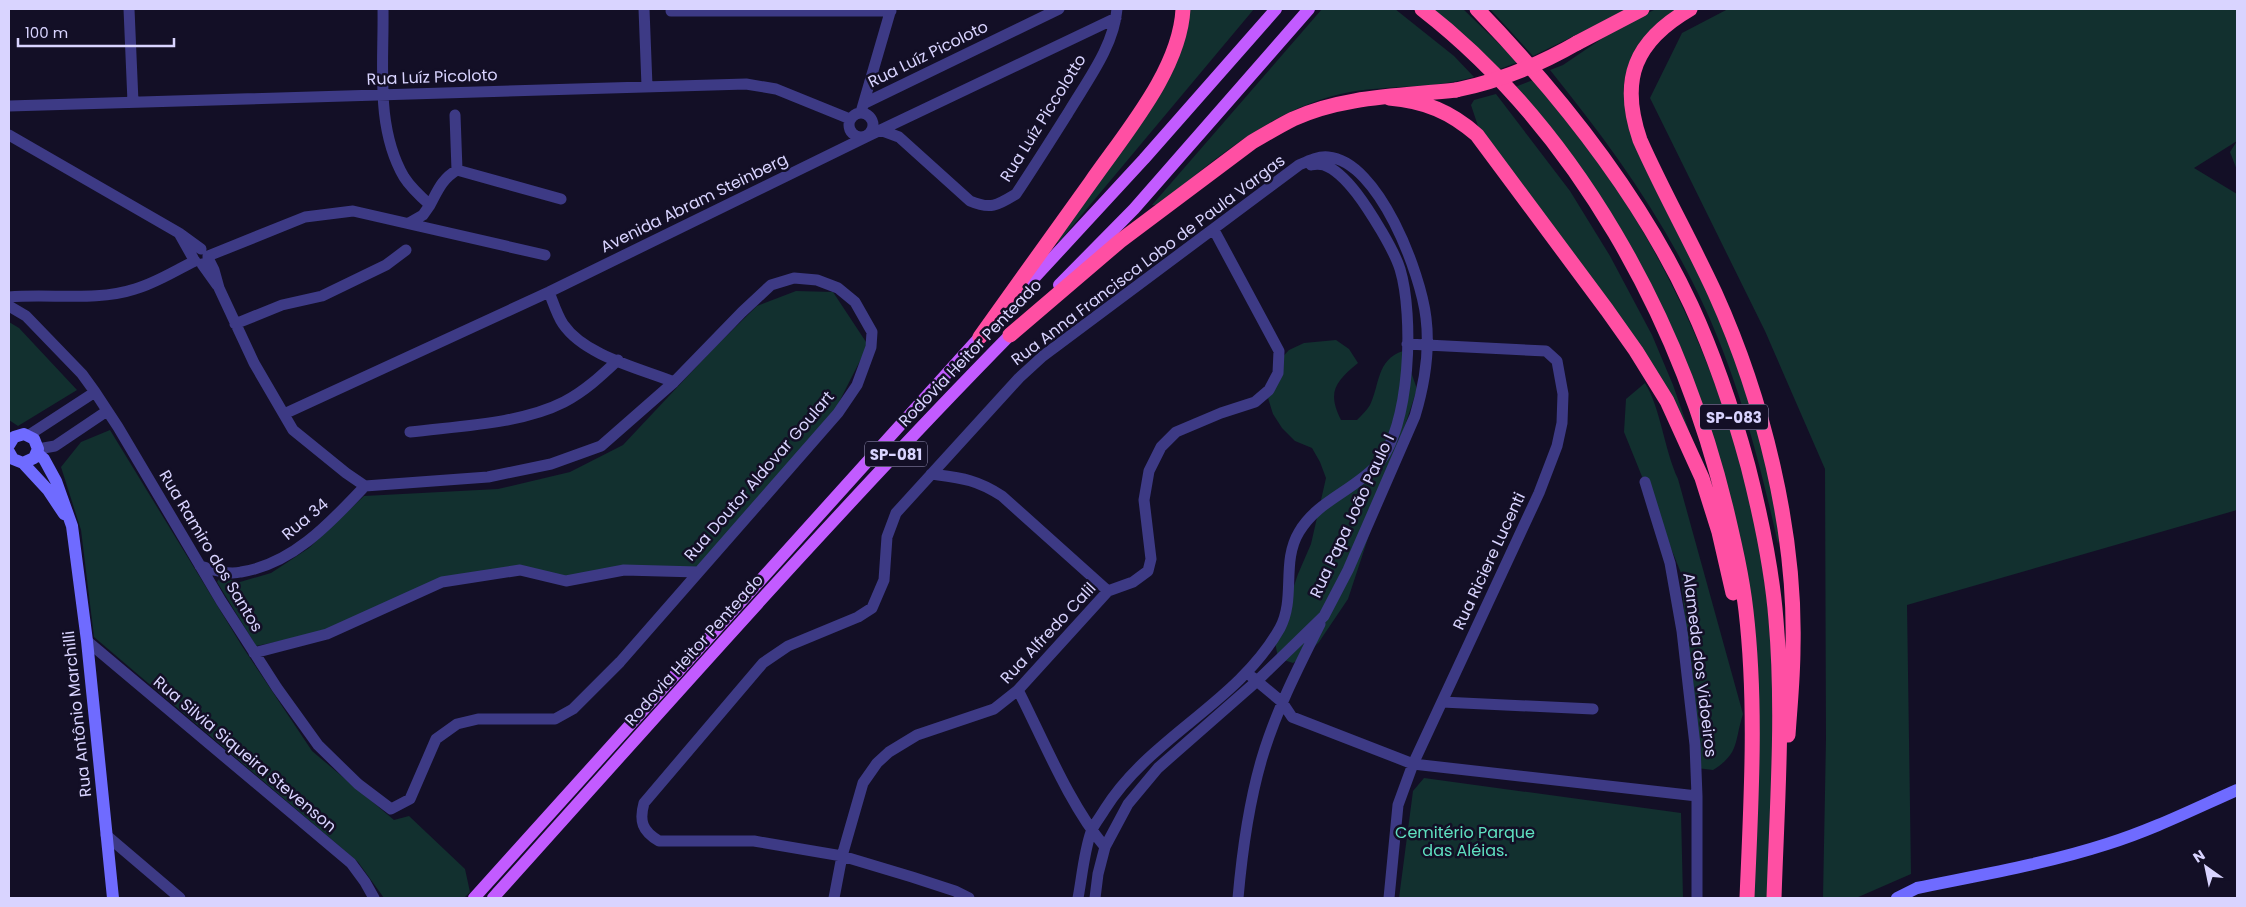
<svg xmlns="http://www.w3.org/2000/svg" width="2246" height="907" font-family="Poppins,sans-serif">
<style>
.green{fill:#12302f}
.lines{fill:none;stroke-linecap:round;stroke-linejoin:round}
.street{stroke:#3d3a85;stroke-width:11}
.secondary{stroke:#6f6bff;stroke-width:12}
.primary{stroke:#c25bff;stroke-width:12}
.highway{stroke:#ff4fa3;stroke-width:15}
.highway-bridge{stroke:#ff4fa3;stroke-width:15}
.labels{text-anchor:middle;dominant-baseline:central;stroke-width:5;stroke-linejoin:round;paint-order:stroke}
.shield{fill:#130f26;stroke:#9e99be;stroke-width:1}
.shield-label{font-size:15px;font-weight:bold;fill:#d9d4ff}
.street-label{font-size:16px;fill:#d9d4ff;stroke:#130f26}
.park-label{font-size:16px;fill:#5fe0c0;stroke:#130f26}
</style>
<rect width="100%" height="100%" fill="#130f26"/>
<path class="green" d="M 1188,9 L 1254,9 L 1059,242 L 1053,243 L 1120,149 Z
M 1322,9 L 1395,9 L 1454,56 L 1474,77 C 1433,89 1391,85 1350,92 C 1276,106 1215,158 1159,205 L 1152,205 Z
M 1431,9 L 1463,9 L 1518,62 L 1500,69 Z
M 1490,9 L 1629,9 L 1533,56 Z
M 1656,9 L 1678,9 C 1661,28 1629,53 1625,79 C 1622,92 1625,105 1627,117 L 1701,276 L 1747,389 L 1766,460 L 1780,537 L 1778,544 C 1758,453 1734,364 1692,281 C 1654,205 1604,137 1550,70 L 1563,65 L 1619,27 Z
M 1728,9 L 2237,9 L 2237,170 L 2230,152 L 2237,141 L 2194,168 L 2237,194 L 2237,510 L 1907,605 L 1911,874 L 1856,898 L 1823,898 L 1826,739 L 1825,469 L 1765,331 L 1650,98 L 1682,33 Z
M 1533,80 C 1561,115 1591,150 1616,188 C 1702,319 1759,477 1770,634 C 1776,722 1771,810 1768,898 L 1751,898 L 1754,645 L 1673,334 L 1515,87 Z
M 1496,94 L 1570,191 L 1610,256 L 1652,335 L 1673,385 L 1696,451 L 1479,129 L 1471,105 L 1474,100 Z
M 796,291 L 833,292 L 868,345 L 835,410 L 695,569 L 565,579 L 521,568 L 443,578 L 320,633 L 256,646 L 217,582 L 220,577 L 240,582 L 271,573 L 309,548 L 364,496 L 498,489 L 570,472 L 623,445 L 715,347 L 757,306 Z
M 9,322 L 19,328 L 77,390 L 18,426 L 9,420 Z
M 1336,340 L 1349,349 L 1358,363 C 1335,382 1327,392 1341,420 L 1357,420 C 1362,415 1367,410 1370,405 C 1380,385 1376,360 1403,351 L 1405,355 L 1417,389 L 1348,599 L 1319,642 L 1307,654 L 1293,663 L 1278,658 L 1275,642 L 1298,574 L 1311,544 L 1326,478 L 1320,462 L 1312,448 L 1295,441 L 1282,428 L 1273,414 L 1268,398 L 1277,363 L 1289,350 L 1304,343 Z
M 1645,383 C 1661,409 1664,449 1678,479 L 1743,714 C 1734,742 1740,753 1713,770 L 1697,768 L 1681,573 L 1624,432 L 1626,399 Z
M 110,430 L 242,646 L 312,751 L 394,820 L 409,816 L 465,869 L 470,892 L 464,898 L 384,898 L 358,862 L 94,637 L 81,530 L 61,467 L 81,442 Z
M 1424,778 L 1681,813 L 1683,898 L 1399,898 L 1413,791 Z"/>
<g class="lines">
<path class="street" d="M 129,9 L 133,102
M 383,9 C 384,65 375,127 404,177 C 411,188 421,197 430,205 L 423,215 L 409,223
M 644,9 L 647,86
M 671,11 L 891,11
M 865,103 L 1059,9
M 9,106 L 746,84 L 776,89 L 850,119
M 861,112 L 891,9
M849 125a12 12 0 1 1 24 0a12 12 0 1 1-24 0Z
M 455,115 L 457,170
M 880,130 L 899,137 L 970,201 C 991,210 998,205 1016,194 C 1034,167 1051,140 1068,113 C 1087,81 1114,46 1117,9
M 9,135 L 179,233 L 201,249
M 430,205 C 438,190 442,179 457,170 L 561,199
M 179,233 L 193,258
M 208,256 L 305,217 L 353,211 L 545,255
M 202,264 L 217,285
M 549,292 C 553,302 557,315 563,324 C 585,356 639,368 674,382
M 9,297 C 50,293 95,302 135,289 C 156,283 176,270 195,261
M 9,306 L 26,316 L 82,374 L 95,392 L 118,427 L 221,601 L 277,688 L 318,745 L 358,784 L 391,809 L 410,799 L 436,739 L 457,724 L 478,719 L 555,719 L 573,709 L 620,662 L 838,413 L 857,385 L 871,347 L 872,332 L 855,302 L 838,288 L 817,280 L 794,278 L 771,285 L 742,312 L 674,382 L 601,446 L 551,464 L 488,477 L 365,486 L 346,473 L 293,430 L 254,363 L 219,288 L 214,270 L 208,258
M 235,324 L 282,305 L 322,296 L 386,265 L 406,250
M 284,414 L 549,292 L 868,136 L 1116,18
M 410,432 C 458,426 521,424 564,402 C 585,391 601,376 618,360
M 29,435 L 95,392
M 38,449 L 55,446 L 107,411
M 931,474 C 961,478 976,479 1002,496 L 1108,591
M 1645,482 L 1670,563 L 1682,631 L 1695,745 L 1697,796 L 1697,898
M 200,566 C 213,570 228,575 241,572 C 293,564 331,522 365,486
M 87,641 L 351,863 L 365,882 L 374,898
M 254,653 L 327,634 L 442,582 L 520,570 L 566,581 L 624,570 L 698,572
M 1252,677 L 1282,702 L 1292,717 L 1413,764 L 1697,796
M 1018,690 C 1043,739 1070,806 1105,847
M 1442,702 L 1593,709
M 106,835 L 180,898
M 834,898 L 842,856 L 863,783 L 877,763 L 889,752 L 917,735 L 994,709 L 1018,690 L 1108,591 L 1133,582 L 1148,571 L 1151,559 L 1144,500 L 1149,471 L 1161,447 L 1176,432 L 1221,413 L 1255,402 L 1269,390 L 1278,373 L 1279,351 L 1214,230
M 969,898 L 955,891 L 912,877 L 842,856 L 754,841 L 659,841 C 642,831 639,821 644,803 L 763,663 L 788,646 L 858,617 L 872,608 L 884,580 L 887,537 L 896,513 L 1019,378 L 1043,356 L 1299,165 C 1308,161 1318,156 1328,157 C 1379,161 1421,274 1426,318 C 1430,350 1424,386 1415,416 L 1348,570 L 1324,616 L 1257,681 L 1158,768 L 1128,804 L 1105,847 L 1098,874 L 1095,898
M 1078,898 C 1082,877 1084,852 1091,832 C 1094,824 1101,816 1105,809 C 1150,737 1238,703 1280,628 C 1296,598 1281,562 1299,532 C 1317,501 1353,491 1377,465 C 1411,428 1414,315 1400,269 C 1396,256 1389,244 1382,232 C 1370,212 1347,173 1324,165 C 1320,164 1315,164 1311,165
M 1238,898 C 1242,853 1249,802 1262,758 C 1276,711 1298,668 1320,624
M 1389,898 L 1398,805 L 1413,764 L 1539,493 L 1557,446 L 1562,423 L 1563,394 L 1557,361 L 1546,351 L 1407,344"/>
<path class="secondary" d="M 9,445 L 14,437 L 24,434 L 34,439 L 38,449 L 34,458 L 23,463 L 13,459 L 9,452
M 37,453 L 44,459 L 56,481 L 72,526 L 87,641 L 113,898
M 23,463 L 48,490 L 64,514
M 1897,898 L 1917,888 C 1980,875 2045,864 2107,844 C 2152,830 2194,809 2237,790"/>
<path class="primary" d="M 1059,285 L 1134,209 L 1309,9
M 1012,302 L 1144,159 L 1276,9
M 474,898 L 986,330
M 493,898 C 665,707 835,513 1015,330"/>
<path class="highway" d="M 1422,9 C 1577,130 1680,319 1726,508 C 1734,542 1742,576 1746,611 C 1757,706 1751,803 1747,898
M 1477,9 C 1561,96 1640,195 1691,305 C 1715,357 1733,411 1748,466 C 1761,517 1772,568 1776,620 C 1784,712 1777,806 1774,898
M 1690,9 C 1635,41 1619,79 1640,140 C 1663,192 1691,241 1715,293 C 1763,399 1796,531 1793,648 C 1793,677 1790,706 1788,735
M 1577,43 L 1642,9
M 1389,98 C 1425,101 1451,112 1477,135 L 1607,310 L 1636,351 L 1667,401 L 1702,478 L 1719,532 L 1733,593
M 1010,335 L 1120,241 L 1252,142 C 1266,134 1279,126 1293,119 C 1342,96 1402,96 1456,90
M 980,337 C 1017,286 1054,234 1091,182 C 1125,133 1180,70 1183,9"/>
<path class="highway-bridge" d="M 1456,90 C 1499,81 1539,65 1577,43"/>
</g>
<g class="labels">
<g class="shield">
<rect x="1700" y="404.5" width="68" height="25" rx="4"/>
<rect x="865" y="441.5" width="62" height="25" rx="4"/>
</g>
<g class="shield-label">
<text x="1734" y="417">SP-083</text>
<text x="896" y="454">SP-081</text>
</g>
<g class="street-label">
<text transform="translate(928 54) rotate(-26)">Rua Luíz Picoloto</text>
<text transform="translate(432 77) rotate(-2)">Rua Luíz Picoloto</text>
<text transform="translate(1043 118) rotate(-58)">Rua Luíz Piccolotto</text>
<text transform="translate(694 203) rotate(-26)">Avenida Abram Steinberg</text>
<text transform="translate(1148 260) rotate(-37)">Rua Anna Francisca Lobo de Paula Vargas</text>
<text transform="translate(970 353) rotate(-46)">Rodovia Heitor Penteado</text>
<text transform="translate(759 476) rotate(-49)">Rua Doutor Aldovar Goulart</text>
<text transform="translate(1352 516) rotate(-65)">Rua Papa João Paulo I</text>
<text transform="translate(305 519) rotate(-40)">Rua 34</text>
<text transform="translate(211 551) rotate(59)">Rua Ramiro dos Santos</text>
<text transform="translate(1489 561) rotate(-65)">Rua Riciere Lucenti</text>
<text transform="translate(1048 633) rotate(-47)">Rua Alfredo Calil</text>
<text transform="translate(694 650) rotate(-48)">Rodovia Heitor Penteado</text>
<text transform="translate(1700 665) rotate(83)">Alameda dos Vidoeiros</text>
<text transform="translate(77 714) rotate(-96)">Rua Antônio Marchilli</text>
<text transform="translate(245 754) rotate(40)">Rua Silvia Siqueira Stevenson</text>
</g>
<g class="park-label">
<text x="1465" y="832">Cemitério Parque<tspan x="1465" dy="18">das Aléias.</tspan></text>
</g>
</g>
<rect width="2246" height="907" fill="none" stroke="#d9d4ff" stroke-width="20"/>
<g transform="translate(2206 867) rotate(327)" stroke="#130f26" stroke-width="4" paint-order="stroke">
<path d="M0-4L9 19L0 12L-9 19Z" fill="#d9d4ff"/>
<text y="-8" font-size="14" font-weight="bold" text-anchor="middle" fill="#d9d4ff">N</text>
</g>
<path d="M18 38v8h156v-8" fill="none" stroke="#d9d4ff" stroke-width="2.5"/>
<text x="25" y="38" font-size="15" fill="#d9d4ff" stroke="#130f26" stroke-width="4" paint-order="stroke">100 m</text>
</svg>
